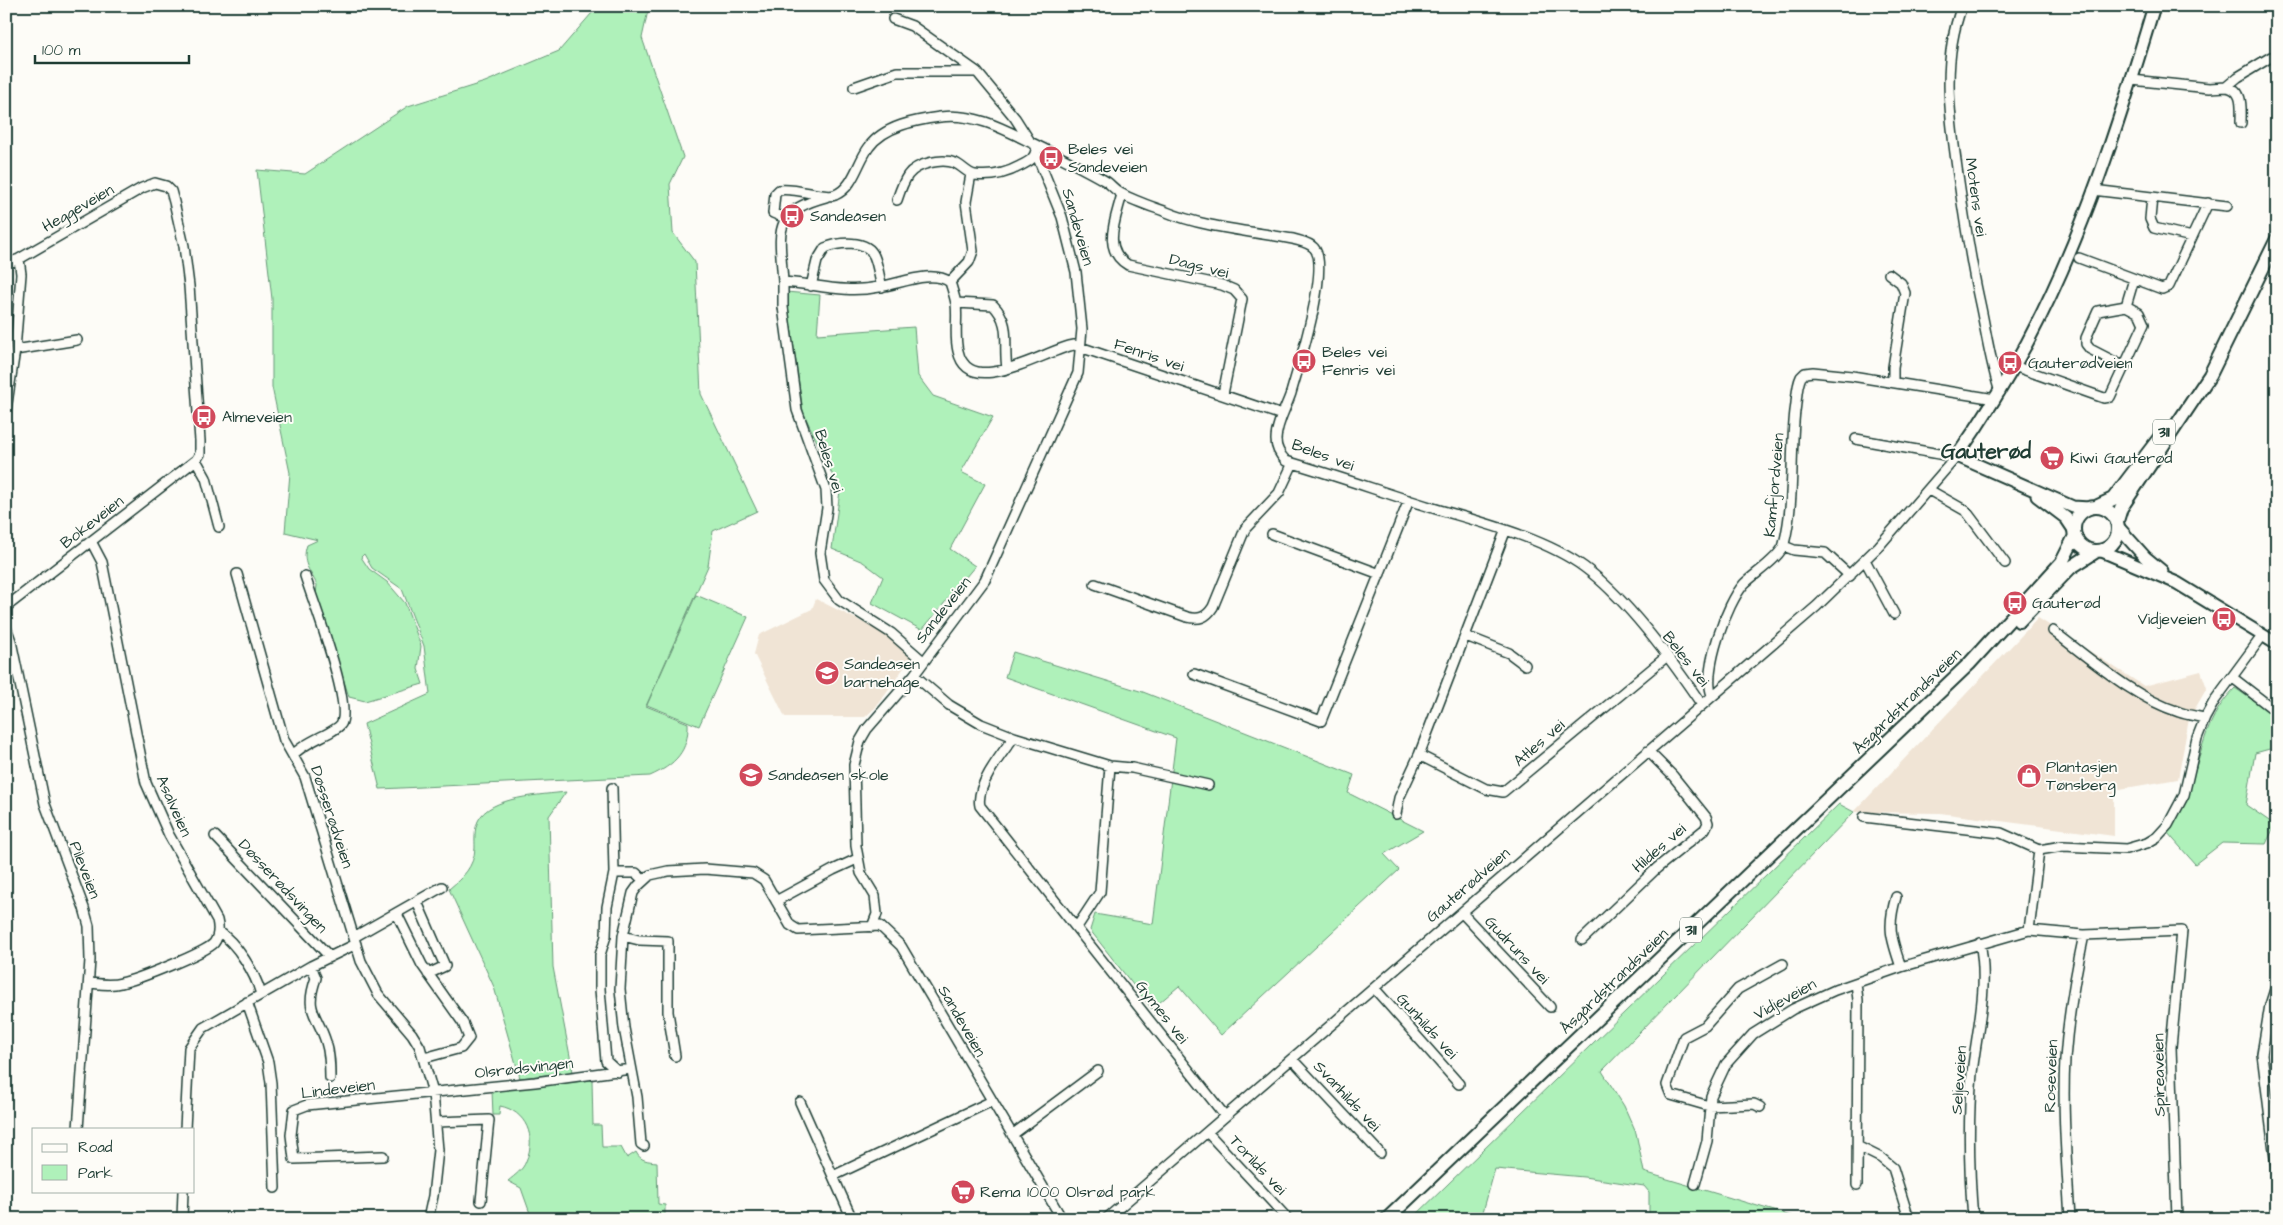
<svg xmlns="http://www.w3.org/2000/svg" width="2283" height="1225" font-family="'Architects Daughter',sans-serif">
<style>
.built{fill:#f0e4d5}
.green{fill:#aff1ba;stroke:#679777}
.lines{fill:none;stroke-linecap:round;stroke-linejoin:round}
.minor-casing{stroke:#1f3d34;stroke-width:12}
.secondary-casing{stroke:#1f3d34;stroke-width:15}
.primary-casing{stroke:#1f3d34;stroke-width:16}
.minor{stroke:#fdfcf7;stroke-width:9}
.secondary{stroke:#fdfcf7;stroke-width:11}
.primary{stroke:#fdfcf7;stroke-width:12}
.labels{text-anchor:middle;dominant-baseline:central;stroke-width:4;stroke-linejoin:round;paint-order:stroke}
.shield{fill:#fdfcf7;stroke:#62766e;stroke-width:1}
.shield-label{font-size:15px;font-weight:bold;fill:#1f3d34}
.poi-label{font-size:16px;fill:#1f3d34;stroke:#fdfcf7;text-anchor:start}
.street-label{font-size:16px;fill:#1f3d34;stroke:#fdfcf7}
.district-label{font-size:21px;font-weight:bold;fill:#1f3d34;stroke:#fdfcf7}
</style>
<rect width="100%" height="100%" fill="#fdfcf7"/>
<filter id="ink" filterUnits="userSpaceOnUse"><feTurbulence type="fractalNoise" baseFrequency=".02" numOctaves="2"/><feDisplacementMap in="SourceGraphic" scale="10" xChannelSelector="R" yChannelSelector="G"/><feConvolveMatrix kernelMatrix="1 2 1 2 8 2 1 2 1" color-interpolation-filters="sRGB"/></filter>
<g filter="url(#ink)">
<path class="built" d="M 816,599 L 884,633 L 911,658 L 875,708 L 865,717 L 785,717 L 754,654 L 759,635 L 812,609 Z
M 2038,618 L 2144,686 L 2201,671 L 2207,688 L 2189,719 L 2178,779 L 2114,790 L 2114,836 L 1940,813 L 1854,812 Z"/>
<path class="green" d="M 598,6 L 649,6 L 642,38 L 683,157 L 670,184 L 673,233 L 695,262 L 701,394 L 757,511 L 713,531 L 708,566 L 646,706 L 688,723 C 689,751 675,765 650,776 L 380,789 L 364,724 L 430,694 L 424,646 L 402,589 L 372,568 L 364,554 L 361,557 L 369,569 L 387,582 L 405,603 L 421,646 L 418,669 L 423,684 L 365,701 L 349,697 L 333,646 L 315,604 L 317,585 C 310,570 301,563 307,545 L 318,540 L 285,532 L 290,473 L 272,387 L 272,299 L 257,170 L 305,174 L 408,106 L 485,82 L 559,51 Z
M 786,292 L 820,295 L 817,334 L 914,327 L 918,376 L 933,396 L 993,417 L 961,472 L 985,484 L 950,549 L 975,566 L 922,630 L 872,603 L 883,577 L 863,562 L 832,549 L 840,491 L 803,412 Z
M 696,595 L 748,617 L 699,726 L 647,705 Z
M 1013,652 L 1143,692 L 1354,775 L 1348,793 L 1423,831 L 1384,854 L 1399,870 L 1221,1035 L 1179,986 L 1152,1009 L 1090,930 L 1095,914 L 1153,924 L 1176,738 L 1005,677 Z
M 2235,688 L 2277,717 L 2277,747 L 2255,753 L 2246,805 L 2275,825 L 2266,844 L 2222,843 L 2195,864 L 2167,832 C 2175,816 2185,799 2191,782 C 2204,746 2206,717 2235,688 Z
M 566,792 L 549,816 L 553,967 L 573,1072 L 520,1078 L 494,987 L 449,889 C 463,877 474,867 475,848 C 475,839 474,830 478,821 C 489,796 543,795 566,792 Z
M 1839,804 L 1854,812 L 1602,1071 L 1624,1106 L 1636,1133 L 1644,1172 L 1801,1219 L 1649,1219 L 1649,1192 L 1644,1186 L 1584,1177 L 1495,1169 L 1481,1219 L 1412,1219 Z
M 592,1080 L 593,1125 L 601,1125 L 602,1147 L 621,1147 L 627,1158 L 636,1152 C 640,1161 648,1161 657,1162 L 658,1204 L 665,1205 L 665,1219 L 547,1219 L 544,1215 L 532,1219 L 521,1188 L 508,1181 C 515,1175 523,1170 526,1161 C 537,1137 526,1111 500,1106 L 499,1115 L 493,1115 L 492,1091 Z"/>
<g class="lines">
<defs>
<path id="minor" d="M 1962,6 C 1941,61 1950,118 1958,175 C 1964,217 1970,258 1979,299 C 1986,330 1990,362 2000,392
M 893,19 L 912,26 L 977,72
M 2132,80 L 2209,88 L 2226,87 L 2238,77 L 2271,57
M 854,87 L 897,72 L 977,72 L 1015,118 L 1029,140
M 2226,87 C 2244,89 2241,108 2241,123
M 2093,190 L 2227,206
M 1122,194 C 1116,219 1101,249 1128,265 L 1222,285 L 1234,290 L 1242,299 L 1223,394
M 2152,197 L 2150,219 L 2154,228 L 2192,237 L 2208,203
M 897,200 C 900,191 903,182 908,175 C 917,163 942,158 955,163 C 962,166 968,174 975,175 C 991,177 1007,173 1020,166 C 1028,162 1035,159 1036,150
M 785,218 L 773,213 L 775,194 L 779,190 C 796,187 824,199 835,195 C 854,187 857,163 869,147 C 884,126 916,120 940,117 C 977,112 1009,132 1040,147 C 1062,158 1085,169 1107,182 C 1112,186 1116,191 1122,194 C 1134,201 1150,206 1164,211 C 1204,228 1250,231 1293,239 C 1299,241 1309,242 1314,248 C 1331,266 1298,368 1291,393 C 1286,408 1276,424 1276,440 C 1276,449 1280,455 1286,461 C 1334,475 1382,492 1430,507 C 1479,522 1543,537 1584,567 C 1626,598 1673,662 1702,705
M 2079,258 L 2162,289 L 2169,286 L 2192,237
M 6,264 L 19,259 L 142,188 L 155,183 L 166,186 L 171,191 L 174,202 L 184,246 L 189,286 L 200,441 L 200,454 L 196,460 L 6,607
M 1889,274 L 1901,283 L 1905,293 L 1893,367 L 1893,382
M 783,282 C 780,233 770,212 826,197
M 950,282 L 969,262 L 973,251 L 966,202 L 971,174
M 811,286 L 817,261 L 825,248 C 839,242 867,239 874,256 C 878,265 879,277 882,287
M 956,303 L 993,305 C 1012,324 1003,344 1007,368
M 15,350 L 77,340
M 2014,366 L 2104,398 L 2110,397 L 2144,324 L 2139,313 L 2126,306
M 2125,367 L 2090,349 L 2086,344 L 2086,338 L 2098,311 L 2126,306 L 2134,279
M 6,410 L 15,350 L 21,274 L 19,259
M 1856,439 L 1956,457
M 196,460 L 206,478 L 219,527
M 1929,490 L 1966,511 L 2005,563
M 1272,534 L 1380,574
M 1784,546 L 1794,550 L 1825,553 L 1850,576
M 1865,560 L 1894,614
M 237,574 L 284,740 L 305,777 L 361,961 L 378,994 L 412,1034 L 420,1047 L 433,1093 L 438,1150 L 433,1196 L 428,1219
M 1095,584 L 1187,617 C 1199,620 1206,618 1213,607 L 1245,529 L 1279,493 L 1293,463
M 6,627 L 11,641 L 45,804 L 84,908 L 89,926 L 90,960 L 78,1129
M 2053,631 C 2092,660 2131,696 2179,712 C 2187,715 2196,716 2205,718
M 1466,636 L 1509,653 L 1525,665
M 923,661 L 891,633 L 839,600 L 824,580 L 820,553 L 827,508 L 826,490 L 797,410 L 783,307 L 783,282 C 816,284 844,294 879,287 C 900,284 931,269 950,282 C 952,289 955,297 956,304 C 958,319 954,335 958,351 C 969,401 1047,349 1074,345 L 1282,415
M 1194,674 L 1321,721 L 1409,500
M 914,675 L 949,705 L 981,724 L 1014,737
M 2233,678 L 2277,712
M 1712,695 C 1702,671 1727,603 1744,584 C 1754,574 1781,557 1784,544 C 1795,501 1790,455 1795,411 C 1797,400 1796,387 1801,377 L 1805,373 L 1813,372 L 1852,376 L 1995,399
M 293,755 C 305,741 335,733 341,724 C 353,705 313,601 305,576
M 1419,755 L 1486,789 L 1503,792 L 1666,657
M 1208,785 L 1132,768 L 1110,766 L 1014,737 C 1002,753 975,787 980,806 L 1225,1116
M 612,788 L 614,873
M 1396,814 L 1399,798 L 1419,755 L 1505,532
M 1864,817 L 2001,833 L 2039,850 L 2063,846 L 2126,849 L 2147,843 L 2157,837 L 2168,825 L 2184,795 L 2197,738 L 2205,718 L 2215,700 L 2263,635
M 215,836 L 329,956
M 1896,897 C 1887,927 1891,938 1901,967
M 776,901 L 833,870 L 857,859
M 417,902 L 445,966 L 428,974
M 1462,913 L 1550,1007
M 397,914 L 422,965 L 463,1023 L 469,1038 L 461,1048 L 424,1058
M 872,927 L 877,914 L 875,896 L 861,873 L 856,846 L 854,765 L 860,741 L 867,729 L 914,675 L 985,580 L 1078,373 L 1082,329 L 1076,272 L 1062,217 L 1036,153
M 1077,927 L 1100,892 L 1110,766
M 2029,930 L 2039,850
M 218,931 C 237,943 255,973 261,994
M 623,936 L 639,940 L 668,941 L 668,1012 L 675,1056
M 354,937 L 442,887
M 1582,940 L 1657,868 L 1705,829 L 1708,823 L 1706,817 L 1673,776 L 1648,751
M 311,966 L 316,978 C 304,1012 317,1013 326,1042 C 330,1054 330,1066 330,1078
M 90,983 C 100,984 110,986 121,983 C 136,980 205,953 214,943 C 219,936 219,928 217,920 L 169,835 L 146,783 L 102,562 L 92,543
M 1856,983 L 1858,1000 L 1857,1185
M 2277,983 L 2270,1005 L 2262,1054 L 2277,1174
M 1374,988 L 1459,1084
M 247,1002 L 268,1062 L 271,1083 L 275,1188
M 1292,1059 L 1380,1153
M 618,1072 L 606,1061 L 600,989 L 600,955 L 606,936 L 607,907 L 614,873 L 636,873 L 643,880
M 800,1102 L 852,1219
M 1760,1107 L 1754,1104 L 1709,1106 L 1671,1095 L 1667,1085 L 1684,1037 L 1705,1026 L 1738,989 L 1783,964
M 437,1122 L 489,1120 L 481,1201
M 185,1129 L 189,1048 L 203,1028 L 311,966 L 356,944
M 1207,1132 L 1288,1219
M 1012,1135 L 1098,1071
M 644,1146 L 641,1144 L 637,1097 L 624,1028 L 620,989 L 623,936 L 633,893 L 638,886 L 650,875 L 668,871 L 705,869 L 753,873 L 764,880 L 790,925 L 798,930 L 880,926 L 901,946 L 1062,1219
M 1859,1147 L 1881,1158 L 1893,1168 L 1909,1219
M 383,1156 L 294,1159 L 291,1135 L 294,1110 L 307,1105 L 535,1082 L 631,1069
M 833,1176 L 992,1101
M 1695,1184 L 1707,1141 L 1711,1096 L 1726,1064 L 1753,1034 L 1793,1009 L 1835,990 L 1901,967 L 2029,930 L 2084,935 L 2182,931 L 2171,1047 L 2177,1219
M 182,1219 L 183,1191
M 1106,1219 L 1817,606 L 1879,546 L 1957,456
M 1973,1219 C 1969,1171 1968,1120 1972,1073 C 1977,1030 1989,986 1980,943
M 2070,1219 C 2067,1166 2062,1112 2065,1059 C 2068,1017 2075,976 2084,935"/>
<path id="secondary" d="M 2037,496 L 2066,518 L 2074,530
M 2089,508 L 2073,507 L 1957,456 C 1983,419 2006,382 2027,343 C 2083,237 2120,120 2154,6
M 2118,527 L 2145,557 L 2162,571
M 2102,551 L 2177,583 L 2277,644"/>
<path id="primary" d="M2074 529a22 22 0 1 1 44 0a22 22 0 1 1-44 0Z
M 2096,507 L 2113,499 L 2164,432
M 2117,521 L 2121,508 L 2210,375 L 2277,239
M 2019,621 L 2070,568 L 2095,552
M 1387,1219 L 1969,664 L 2062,562 L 2075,536"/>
</defs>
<use href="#minor" class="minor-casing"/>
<use href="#secondary" class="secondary-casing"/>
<use href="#primary" class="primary-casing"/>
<use href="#minor" class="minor"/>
<use href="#secondary" class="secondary"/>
<use href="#primary" class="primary"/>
</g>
</g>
<defs>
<symbol id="bus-disc" viewBox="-11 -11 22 22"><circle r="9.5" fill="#d1495b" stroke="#fdfcf7"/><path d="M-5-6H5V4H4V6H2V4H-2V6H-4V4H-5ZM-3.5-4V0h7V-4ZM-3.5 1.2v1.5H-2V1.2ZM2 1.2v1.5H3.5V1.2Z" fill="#fff"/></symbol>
<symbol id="supermarket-disc" viewBox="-11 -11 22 22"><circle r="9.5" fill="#d1495b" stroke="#fdfcf7"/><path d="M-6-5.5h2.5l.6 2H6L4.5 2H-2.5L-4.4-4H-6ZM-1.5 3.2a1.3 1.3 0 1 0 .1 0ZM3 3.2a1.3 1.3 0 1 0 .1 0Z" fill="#fff"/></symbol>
<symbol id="school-disc" viewBox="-11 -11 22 22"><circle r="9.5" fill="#d1495b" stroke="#fdfcf7"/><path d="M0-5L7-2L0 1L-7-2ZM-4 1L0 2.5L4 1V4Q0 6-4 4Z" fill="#fff"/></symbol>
<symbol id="shop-disc" viewBox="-11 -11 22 22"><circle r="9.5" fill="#d1495b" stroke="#fdfcf7"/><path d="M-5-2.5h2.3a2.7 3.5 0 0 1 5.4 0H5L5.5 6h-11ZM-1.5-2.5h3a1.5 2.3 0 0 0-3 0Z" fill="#fff"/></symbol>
</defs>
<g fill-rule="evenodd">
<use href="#bus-disc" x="1037" y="144" width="28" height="28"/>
<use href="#bus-disc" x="778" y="202" width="28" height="28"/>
<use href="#bus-disc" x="1290" y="347" width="28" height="28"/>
<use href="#bus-disc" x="1996" y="349" width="28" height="28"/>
<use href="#bus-disc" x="190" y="403" width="28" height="28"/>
<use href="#supermarket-disc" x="2038" y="444" width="28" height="28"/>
<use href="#bus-disc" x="2001" y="589" width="28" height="28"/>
<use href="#bus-disc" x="2210" y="605" width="28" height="28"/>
<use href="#school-disc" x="813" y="659" width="28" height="28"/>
<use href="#school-disc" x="737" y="761" width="28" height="28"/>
<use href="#shop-disc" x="2015" y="762" width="28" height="28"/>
<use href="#supermarket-disc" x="949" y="1178" width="28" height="28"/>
</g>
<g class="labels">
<g class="shield">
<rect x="2153" y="419.5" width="22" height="25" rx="4"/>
<rect x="1680" y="917.5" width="22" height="25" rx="4"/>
</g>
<g class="shield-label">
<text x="2164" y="432">311</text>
<text x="1691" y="930">311</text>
</g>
<g class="poi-label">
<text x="1068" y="149">Beles vei<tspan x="1068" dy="18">Sandeveien</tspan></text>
<text x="810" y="216">Sandeåsen</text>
<text x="1322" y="352">Beles vei<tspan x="1322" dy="18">Fenris vei</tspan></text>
<text x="2028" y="363">Gauterødveien</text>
<text x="222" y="417">Almeveien</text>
<text x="2070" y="458">Kiwi Gauterød</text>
<text x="2032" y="603">Gauterød</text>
<text x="2206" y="619" text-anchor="end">Vidjeveien</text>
<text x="844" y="664">Sandeåsen<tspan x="844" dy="18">barnehage</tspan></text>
<text x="2046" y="767">Plantasjen<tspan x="2046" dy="18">Tønsberg</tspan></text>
<text x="768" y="775">Sandeåsen skole</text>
<text x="980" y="1192">Rema 1000 Olsrød park</text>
</g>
<g class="street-label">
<text transform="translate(1976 197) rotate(82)">Motens vei</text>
<text transform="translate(78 208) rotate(-30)">Heggeveien</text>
<text transform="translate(1078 227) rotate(74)">Sandeveien</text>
<text transform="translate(1199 266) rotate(14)">Dags vei</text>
<text transform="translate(1149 355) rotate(19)">Fenris vei</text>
<text transform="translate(1323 455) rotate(20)">Beles vei</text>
<text transform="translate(829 461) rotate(73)">Beles vei</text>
<text transform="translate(1774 485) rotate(-85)">Kamfjordveien</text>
<text transform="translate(92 522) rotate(-38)">Bokeveien</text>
<text transform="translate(943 610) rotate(-52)">Sandeveien</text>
<text transform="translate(1686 659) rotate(52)">Beles vei</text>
<text transform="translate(1907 701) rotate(-44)">Åsgårdstrandsveien</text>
<text transform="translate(1539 743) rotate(-41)">Atles vei</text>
<text transform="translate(174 806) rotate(66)">Asalveien</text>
<text transform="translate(332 817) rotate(72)">Døsserødveien</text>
<text transform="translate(1659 848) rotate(-41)">Hildes vei</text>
<text transform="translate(85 870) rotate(69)">Pileveien</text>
<text transform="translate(1468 885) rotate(-41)">Gauterødveien</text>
<text transform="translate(283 886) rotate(47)">Døsserødsvingen</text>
<text transform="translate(1517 950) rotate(47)">Gudruns vei</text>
<text transform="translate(1614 981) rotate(-44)">Åsgårdstrandsveien</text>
<text transform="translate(1785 999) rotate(-29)">Vidjeveien</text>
<text transform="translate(1162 1012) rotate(52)">Gymes vei</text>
<text transform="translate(962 1021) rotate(60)">Sandeveien</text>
<text transform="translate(1427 1026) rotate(48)">Gunhilds vei</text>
<text transform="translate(524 1068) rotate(-6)">Olsrødsvingen</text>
<text transform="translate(2159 1075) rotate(-91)">Spireaveien</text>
<text transform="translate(2051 1076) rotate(-88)">Roseveien</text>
<text transform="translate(1959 1080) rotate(-86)">Seljeveien</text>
<text transform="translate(338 1089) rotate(-7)">Lindeveien</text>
<text transform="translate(1347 1096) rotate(47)">Svanhilds vei</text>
<text transform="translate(1258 1165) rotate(47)">Torilds vei</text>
</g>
<g class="district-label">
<text x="1986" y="451">Gauterød</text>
</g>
</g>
<rect width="2283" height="1225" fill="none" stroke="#fdfcf7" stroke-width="25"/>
<rect x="12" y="12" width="2258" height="1200" fill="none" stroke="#1f3d34" stroke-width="2" filter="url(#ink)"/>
<rect x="32" y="1128" width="162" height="65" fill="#fdfcf7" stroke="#a4b0a9"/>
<rect x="42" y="1144" width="25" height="8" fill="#fdfcf7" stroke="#a4b0a9"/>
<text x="78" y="1152" font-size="15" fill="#1f3d34">Road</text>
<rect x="42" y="1165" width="25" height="15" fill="#aff1ba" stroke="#a4b0a9"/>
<text x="78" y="1178" font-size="15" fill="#1f3d34">Park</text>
<path d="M35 55v8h154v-8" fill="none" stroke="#1f3d34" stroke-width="2.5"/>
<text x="42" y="55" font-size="15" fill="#1f3d34" stroke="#fdfcf7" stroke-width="4" paint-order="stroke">100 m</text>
</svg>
